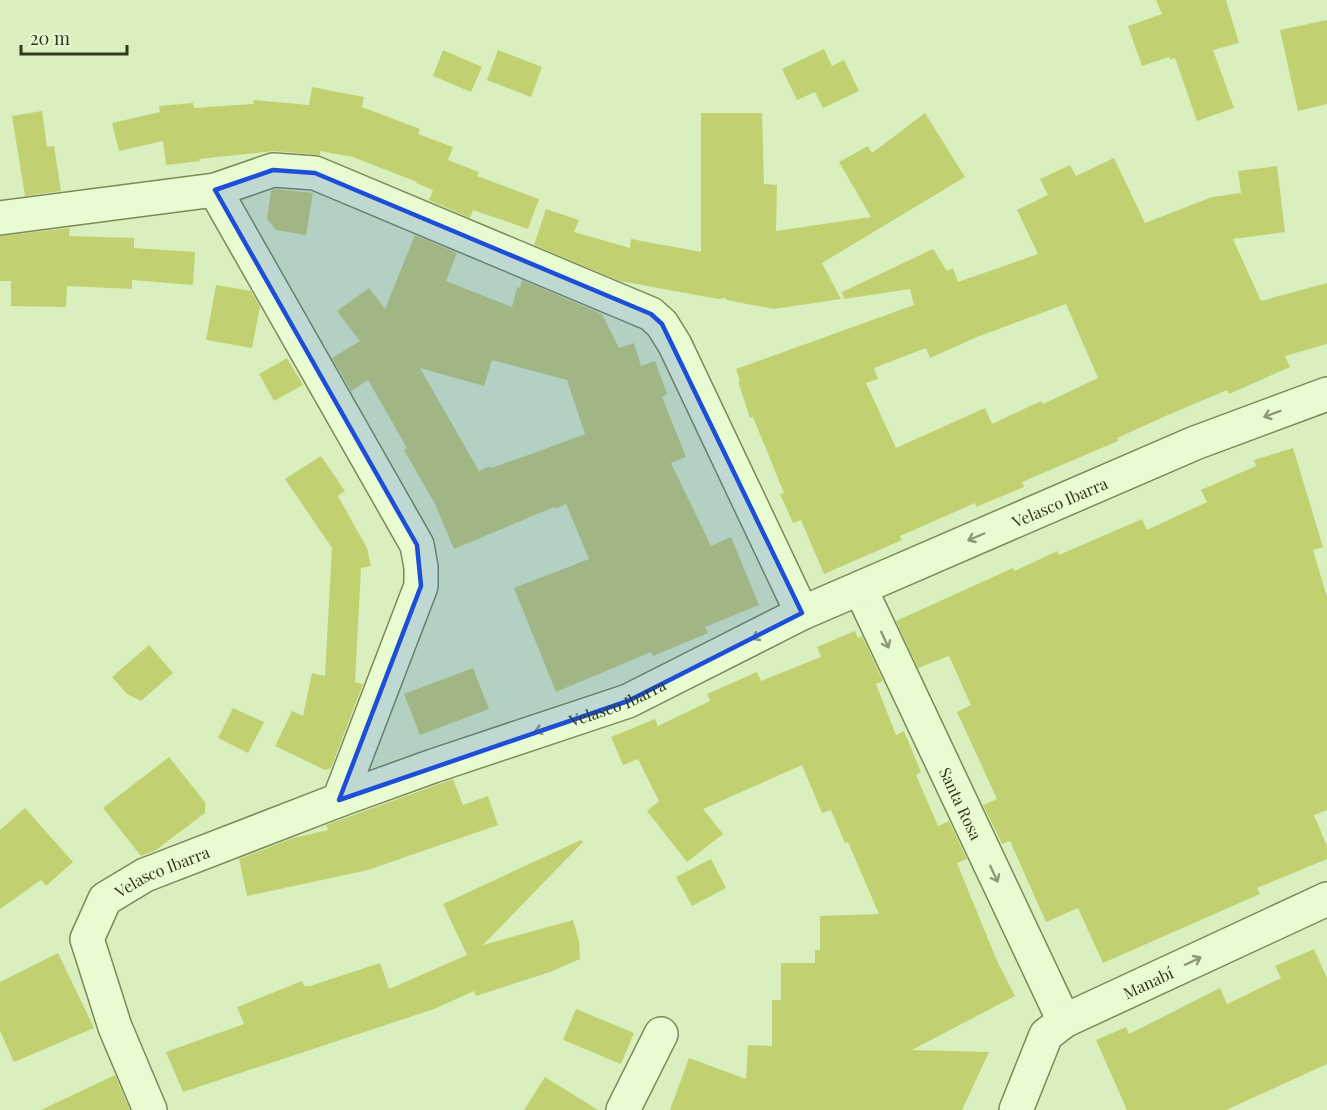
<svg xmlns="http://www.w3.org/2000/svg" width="1327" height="1110" font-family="'Playfair Display',serif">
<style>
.building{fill:#c1d171;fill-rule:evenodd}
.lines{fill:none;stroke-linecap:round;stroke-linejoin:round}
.street-casing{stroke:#7b8956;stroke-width:36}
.street{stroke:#e8fbd1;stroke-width:33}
.oneway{stroke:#8c9a76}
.marked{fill:#1d4ed8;fill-opacity:0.2;stroke:#1d4ed8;stroke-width:4.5;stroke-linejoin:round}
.labels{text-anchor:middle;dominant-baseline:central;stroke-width:4.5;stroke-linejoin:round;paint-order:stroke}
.street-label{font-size:16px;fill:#31381b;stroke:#e4f7ce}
</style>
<rect width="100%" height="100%" fill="#d9f0be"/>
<path class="building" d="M 1156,0 L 1226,0 L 1239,43 L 1213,50 L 1234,108 L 1197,121 L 1175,58 L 1170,60 L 1169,57 L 1142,66 L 1128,26 L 1162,14 Z
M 1327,20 L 1327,104 L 1298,111 L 1280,30 Z
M 824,49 L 832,66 L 844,60 L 859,91 L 823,108 L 815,92 L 797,100 L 782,69 Z
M 443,50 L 482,67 L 471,92 L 433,76 Z
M 498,50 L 542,67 L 531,97 L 487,80 Z
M 312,87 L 364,97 L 362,107 L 420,129 L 418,134 L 453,147 L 448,160 L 479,172 L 477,176 L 539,199 L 528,229 L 473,210 L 470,218 L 429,200 L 433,190 L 416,183 L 417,182 L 353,157 L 320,151 L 320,155 L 274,151 L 199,159 L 200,161 L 166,165 L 163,141 L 119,151 L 112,123 L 160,112 L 159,106 L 193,103 L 194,108 L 253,104 L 254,100 L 309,105 Z
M 42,111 L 47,147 L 54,146 L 61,191 L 25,196 L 12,116 Z
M 701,113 L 762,113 L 764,184 L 777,185 L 776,231 L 871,217 L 839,162 L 868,146 L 872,153 L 925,113 L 965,177 L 822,263 L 841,299 L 774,309 L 726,300 L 726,298 L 718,299 L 620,281 L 534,245 L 546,209 L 579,220 L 574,232 L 630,248 L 631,239 L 701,252 Z
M 1114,158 L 1145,223 L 1212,197 L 1241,193 L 1238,171 L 1277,166 L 1285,232 L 1233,239 L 1261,301 L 1327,283 L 1327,344 L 1285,356 L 1290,367 L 1229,394 L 1227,390 L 1168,415 L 1117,438 L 1118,441 L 1022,482 L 1024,487 L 976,507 L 975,503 L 900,536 L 902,540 L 824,574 L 801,520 L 793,523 L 780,494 L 784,493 L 753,417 L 750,418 L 738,381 L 740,381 L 736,369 L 914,305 L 910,289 L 844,299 L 842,292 L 933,249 L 947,271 L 953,268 L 958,282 L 1038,254 L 1017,210 L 1048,195 L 1040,179 L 1070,165 L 1076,176 ZM 1066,304 L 1098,378 L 1043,404 L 1041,401 L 992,424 L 985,408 L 896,448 L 866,383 L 878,379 L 874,368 L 926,348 L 930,358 L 977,337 Z
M 275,189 L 313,193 L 306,235 L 276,230 L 267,219 L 271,190 Z
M 70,228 L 69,236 L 134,238 L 134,248 L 195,252 L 193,285 L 132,280 L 132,289 L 67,286 L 66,307 L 11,306 L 11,281 L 0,281 L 0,236 Z
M 415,235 L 457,253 L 446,281 L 512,307 L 517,287 L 520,288 L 522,280 L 602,314 L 619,348 L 634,343 L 641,366 L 655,361 L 667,394 L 662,397 L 686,457 L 671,463 L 711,546 L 731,537 L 759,605 L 705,627 L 708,633 L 653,656 L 651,652 L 556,692 L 514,588 L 589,559 L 566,504 L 555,509 L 554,507 L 454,549 L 435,504 L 404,450 L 407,448 L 368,380 L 351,391 L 332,358 L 360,341 L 337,311 L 369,288 L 385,309 ZM 492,360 L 567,380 L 585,434 L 534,453 L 491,468 L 490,466 L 479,471 L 420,368 L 484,386 Z
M 216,285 L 251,291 L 260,307 L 252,348 L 206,340 Z
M 287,358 L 303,385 L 274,401 L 259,374 Z
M 1293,448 L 1323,547 L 1313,550 L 1327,597 L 1327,810 L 1314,815 L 1327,846 L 1327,859 L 1257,888 L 1260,894 L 1103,963 L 1078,908 L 1046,922 L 1010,841 L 1002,844 L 983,805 L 997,799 L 957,712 L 971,705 L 949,656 L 918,668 L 896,621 L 1013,568 L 1015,571 L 1057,551 L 1059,555 L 1142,519 L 1147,530 L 1207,502 L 1201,490 L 1256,466 L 1254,460 Z
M 321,456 L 345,491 L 338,496 L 367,548 L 371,566 L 361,568 L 355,682 L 363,684 L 331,768 L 325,770 L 275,746 L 292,711 L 303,716 L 312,673 L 325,676 L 332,548 L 285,479 Z
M 855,631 L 858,638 L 862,636 L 883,681 L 876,684 L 896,735 L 904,731 L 921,772 L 916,775 L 938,826 L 949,821 L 967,859 L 957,863 L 997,961 L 1015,996 L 912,1050 L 989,1052 L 962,1110 L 670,1110 L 689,1058 L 746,1079 L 748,1045 L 772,1046 L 772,1000 L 781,1000 L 781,963 L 815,963 L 815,950 L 820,950 L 820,916 L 879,914 L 848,842 L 845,843 L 831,810 L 822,813 L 802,765 L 703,809 L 723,834 L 687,862 L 647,811 L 659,801 L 638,759 L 623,765 L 611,737 L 655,719 L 658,726 L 710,701 L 707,694 L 757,672 L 761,681 L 821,657 L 817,647 Z
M 149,645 L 173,673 L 141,701 L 127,694 L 112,677 Z
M 473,668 L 489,709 L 420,735 L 404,694 Z
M 233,708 L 264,722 L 248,753 L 218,738 Z
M 169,757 L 205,802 L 205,813 L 156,850 L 141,856 L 103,808 Z
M 453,779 L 463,805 L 488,796 L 498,825 L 368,870 L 247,896 L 239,859 L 293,838 L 328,830 L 326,825 Z
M 25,808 L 73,862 L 46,886 L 41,880 L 0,909 L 0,830 Z
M 581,840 L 583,842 L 483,945 L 573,920 L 579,941 L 580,959 L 550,972 L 476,996 L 474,991 L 434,1009 L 183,1092 L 166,1052 L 244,1024 L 237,1007 L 302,981 L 304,986 L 310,986 L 380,963 L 389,989 L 467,955 L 443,904 Z
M 711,859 L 726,888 L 692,906 L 676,877 Z
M 1314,949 L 1327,978 L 1327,1064 L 1226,1110 L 1127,1110 L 1096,1040 L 1126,1027 L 1129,1034 L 1220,988 L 1227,1004 L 1281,978 L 1275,966 Z
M 58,953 L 94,1028 L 14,1062 L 0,1031 L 0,982 Z
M 576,1009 L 634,1033 L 621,1064 L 563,1040 Z
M 115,1075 L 130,1110 L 41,1110 Z
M 545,1077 L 598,1110 L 524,1110 Z"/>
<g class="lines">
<defs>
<g id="street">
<path d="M 215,190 L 417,545 L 421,567 L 421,586 L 339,800"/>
<path d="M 0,218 L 215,190 L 273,170 L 315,173 L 651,314 L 662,324 L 675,345 L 802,613"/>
<path id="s1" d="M 860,588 L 1064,1021"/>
<path id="s2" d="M 150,1110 L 115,1027 L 87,939 L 105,899 L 145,875 L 339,800 L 433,766 L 628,701 L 802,613 L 860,588 L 1195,443 L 1327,394"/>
<path d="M 623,1110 L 661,1034"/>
<path id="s3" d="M 1016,1110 L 1046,1035 L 1064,1021 L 1327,899"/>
</g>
</defs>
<use href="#street" class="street-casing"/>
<use href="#street" class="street"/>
</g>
<defs><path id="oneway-shaft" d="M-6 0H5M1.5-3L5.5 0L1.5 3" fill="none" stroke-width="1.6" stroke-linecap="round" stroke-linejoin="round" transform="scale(1.5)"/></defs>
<g class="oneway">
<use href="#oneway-shaft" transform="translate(1272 414) rotate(160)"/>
<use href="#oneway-shaft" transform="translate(976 537) rotate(157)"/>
<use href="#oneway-shaft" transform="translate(760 635) rotate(153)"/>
<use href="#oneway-shaft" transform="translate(885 640) rotate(65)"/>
<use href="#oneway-shaft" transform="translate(543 729) rotate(162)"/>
<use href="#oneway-shaft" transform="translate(994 874) rotate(65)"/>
<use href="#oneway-shaft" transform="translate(1193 961) rotate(-25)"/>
</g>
<path class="marked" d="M 273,170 L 315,173 L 651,314 L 662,324 L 802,613 L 628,701 L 339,800 L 421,586 L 417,545 L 215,190 Z"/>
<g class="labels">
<g class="street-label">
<text stroke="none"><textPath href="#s2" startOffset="1262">Velasco Ibarra</textPath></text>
<text stroke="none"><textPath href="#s2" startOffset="776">Velasco Ibarra</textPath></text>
<text stroke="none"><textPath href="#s1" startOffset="238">Santa Rosa</textPath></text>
<text stroke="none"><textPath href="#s2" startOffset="290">Velasco Ibarra</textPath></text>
<text stroke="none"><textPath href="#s3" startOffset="196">Manabí</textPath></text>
</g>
</g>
<path d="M21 45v9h106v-9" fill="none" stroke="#31381b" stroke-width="3"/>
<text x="30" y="45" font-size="18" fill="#31381b" stroke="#e4f7ce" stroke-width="4.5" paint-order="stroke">20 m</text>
</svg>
